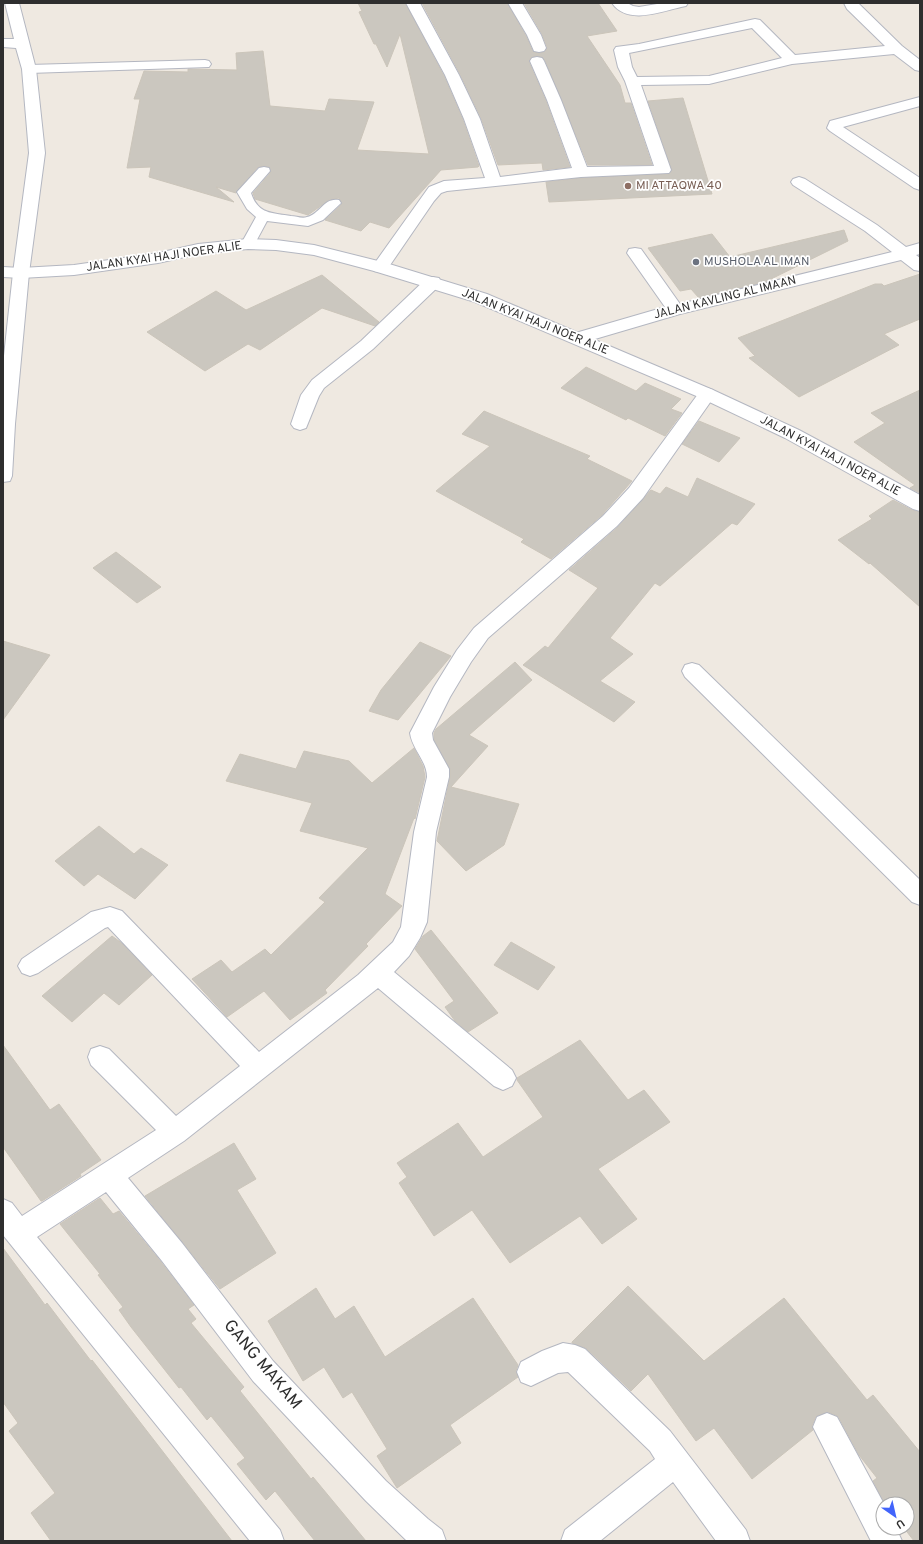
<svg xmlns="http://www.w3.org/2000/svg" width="923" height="1544" font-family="Overpass,sans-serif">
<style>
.building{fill:#cbc7bf;stroke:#cbc5ba}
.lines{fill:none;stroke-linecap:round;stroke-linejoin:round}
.lane-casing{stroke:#b4b7c1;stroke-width:2}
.street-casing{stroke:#b4b7c1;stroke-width:2}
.secondary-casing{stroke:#b4b7c1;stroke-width:2}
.lane{fill:#fff;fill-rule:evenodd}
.street{fill:#fff;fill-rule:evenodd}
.secondary{fill:#fff;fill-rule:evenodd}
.education-dot{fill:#8d6e63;stroke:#fff;stroke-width:1.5}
.worship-dot{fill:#6b7280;stroke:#fff;stroke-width:1.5}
.labels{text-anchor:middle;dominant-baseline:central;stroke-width:3.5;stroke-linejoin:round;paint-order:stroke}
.far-education-label{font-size:12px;fill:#785e54;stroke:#fff;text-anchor:start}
.far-street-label{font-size:12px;fill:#2e2e2e;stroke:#fff}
.far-worship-label{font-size:12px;fill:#5b616d;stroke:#fff;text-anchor:start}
.near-street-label{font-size:17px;fill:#2e2e2e;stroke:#fff}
</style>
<rect width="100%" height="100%" fill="#efe9e1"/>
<path class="building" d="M 358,3 L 405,3 L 444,76 L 463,120 L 479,166 L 478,167 L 441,170 L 389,228 L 370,222 L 361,231 L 325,220 L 342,204 L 339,198 L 329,200 L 308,215 L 255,199 L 253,193 L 271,172 L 269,167 L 264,166 L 258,167 L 236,193 L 216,187 L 234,202 L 149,177 L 151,167 L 127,168 L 140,99 L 134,99 L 144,71 L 188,72 L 188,69 L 237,70 L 236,53 L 263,51 L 270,106 L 325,111 L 329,99 L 374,102 L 357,150 L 429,154 L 400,34 L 387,67 L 376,44 L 374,44 L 359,12 L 362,11 Z
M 422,3 L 507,3 L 526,36 L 533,52 L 539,53 L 545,52 L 547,47 L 542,34 L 524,3 L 598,3 L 617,31 L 587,36 L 620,85 L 625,103 L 631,103 L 652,165 L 588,165 L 545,60 L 542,57 L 537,56 L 531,57 L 529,62 L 546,101 L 570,167 L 543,170 L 542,163 L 498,165 L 481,118 L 460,74 Z
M 683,98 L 712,194 L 549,202 L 546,182 L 581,178 L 670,174 L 672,170 L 648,101 Z
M 844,230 L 848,241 L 765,282 L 699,298 L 691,289 L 680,291 L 648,248 L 712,234 L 730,257 Z
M 920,274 L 920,319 L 884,334 L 899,345 L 799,397 L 749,358 L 755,356 L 738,338 L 875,284 L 882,284 L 884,286 Z
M 322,275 L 379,322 L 375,326 L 322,308 L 260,350 L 248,344 L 205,371 L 147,332 L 216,291 L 246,310 Z
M 586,367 L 636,391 L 645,383 L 681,399 L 671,409 L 682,413 L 665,436 L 628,418 L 626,420 L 561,388 Z
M 920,390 L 920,493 L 910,488 L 915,485 L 854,442 L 885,423 L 871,413 Z
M 484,411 L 590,456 L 587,459 L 632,481 L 602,515 L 551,559 L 521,542 L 524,539 L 436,491 L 490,446 L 462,434 Z
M 699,421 L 740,438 L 719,462 L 682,444 Z
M 697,478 L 755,504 L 737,525 L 732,523 L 660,586 L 655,583 L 610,638 L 633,654 L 600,681 L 635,702 L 614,722 L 523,665 L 545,646 L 548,648 L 598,588 L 569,570 L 618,527 L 651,490 L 660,494 L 666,487 L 688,497 Z
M 893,500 L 912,510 L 920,512 L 920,607 L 870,563 L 869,564 L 838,540 L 872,519 L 869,516 Z
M 116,552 L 161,587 L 137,603 L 93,568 Z
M 3,641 L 50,655 L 3,720 Z
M 420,642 L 451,656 L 398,720 L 369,711 L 381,690 Z
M 515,662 L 532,680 L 469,735 L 488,746 L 451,787 L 519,804 L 504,845 L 466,871 L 437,841 L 450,777 L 450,769 L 434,740 L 434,733 L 436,729 Z
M 414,748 L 423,766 L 425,777 L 415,819 L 414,818 L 385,894 L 402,906 L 366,944 L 368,946 L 325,990 L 327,993 L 290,1020 L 264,991 L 227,1017 L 192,979 L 221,960 L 232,972 L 265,949 L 271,955 L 325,902 L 319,898 L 368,848 L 300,831 L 312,803 L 226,781 L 240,754 L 296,769 L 304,751 L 349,761 L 372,783 Z
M 99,826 L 134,854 L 141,848 L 168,865 L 135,899 L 98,874 L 84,886 L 55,861 Z
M 431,930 L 498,1013 L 468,1032 L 455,1021 L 445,1007 L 454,1001 L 415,949 L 423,936 Z
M 112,936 L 123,944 L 152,975 L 119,1005 L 104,993 L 72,1022 L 42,996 Z
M 511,942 L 555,967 L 538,990 L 494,965 Z
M 580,1040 L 628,1100 L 644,1090 L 670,1122 L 598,1169 L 637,1219 L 602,1244 L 580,1216 L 510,1263 L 472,1210 L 434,1236 L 399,1183 L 407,1177 L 397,1163 L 458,1123 L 483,1157 L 543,1117 L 517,1080 L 517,1078 Z
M 3,1045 L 50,1110 L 59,1104 L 101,1160 L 80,1174 L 81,1176 L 42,1201 L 41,1201 L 3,1147 Z
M 234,1143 L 256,1179 L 237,1190 L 276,1253 L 220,1289 L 145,1196 Z
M 100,1198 L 113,1214 L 119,1211 L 161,1262 L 194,1305 L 188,1309 L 196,1319 L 191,1323 L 244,1387 L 240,1391 L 311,1479 L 313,1477 L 366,1541 L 315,1541 L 275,1491 L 266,1500 L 237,1464 L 245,1458 L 211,1416 L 207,1420 L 181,1387 L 179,1388 L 131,1327 L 119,1310 L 123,1307 L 98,1275 L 100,1274 L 60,1224 Z
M 3,1248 L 45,1305 L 47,1303 L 91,1361 L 92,1360 L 232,1541 L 51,1541 L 31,1513 L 55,1493 L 9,1431 L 18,1423 L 3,1402 Z
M 628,1286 L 704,1361 L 784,1298 L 867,1400 L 873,1395 L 920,1452 L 920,1541 L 914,1541 L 904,1528 L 907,1528 L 907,1504 L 885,1504 L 873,1481 L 877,1478 L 859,1455 L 838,1416 L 828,1412 L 816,1416 L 812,1426 L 813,1430 L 752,1479 L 714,1428 L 696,1441 L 648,1374 L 631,1391 L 586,1348 L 572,1343 L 572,1342 Z
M 316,1288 L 335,1319 L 354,1306 L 385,1357 L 473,1298 L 518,1365 L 516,1371 L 518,1377 L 450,1425 L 461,1443 L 397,1488 L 377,1456 L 387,1449 L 352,1392 L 343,1398 L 324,1367 L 303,1381 L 268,1321 Z"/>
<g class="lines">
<defs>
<path id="lane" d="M 205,60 L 209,61 L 211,64 L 209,67 L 29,73 L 25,72 L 23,69 L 25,66 L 29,65 Z
M 264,167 L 269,168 L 270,171 L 251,193 C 258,214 271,213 291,216 C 296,216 302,219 307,217 C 320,214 324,197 339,200 L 341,203 L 323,220 L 308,226 L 267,221 L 253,247 L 243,247 L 241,244 L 256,217 L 247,209 L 237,192 L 259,168 Z"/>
<path id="street" d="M 5,3 L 19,3 L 36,69 L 45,153 L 29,273 L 15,424 L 12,476 L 10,481 L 3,482 L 3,365 L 13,273 L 29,153 L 22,69 L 16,48 L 3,47 L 3,39 L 14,39 Z
M 406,3 L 420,3 L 459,75 L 480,119 L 500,177 L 572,168 L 547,100 L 530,61 L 532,58 L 537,57 L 542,58 L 544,61 L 561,100 L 587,167 L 654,166 L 625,81 L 618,67 L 614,50 L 616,47 L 639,44 L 755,19 L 760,20 L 795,55 L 885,46 L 847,9 L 844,3 L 858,3 L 902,46 L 920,60 L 920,71 L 915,70 L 894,54 L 792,64 L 709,84 L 641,85 L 671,170 L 669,173 L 581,177 L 447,191 L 441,193 L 434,201 L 386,271 L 380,272 L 374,271 L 372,267 L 429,187 L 444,181 L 485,178 L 464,119 L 445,75 ZM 752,28 L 782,58 L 709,76 L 637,77 L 632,67 L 629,53 Z
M 508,3 L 522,3 L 541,35 L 546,48 L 544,51 L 539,52 L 534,51 L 527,35 Z
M 612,3 L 627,3 L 633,6 L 639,7 L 663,3 L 688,3 L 686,6 L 681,7 C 660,12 627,25 612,3 Z
M 920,97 L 920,106 L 843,127 L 920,178 L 920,190 L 914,188 L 830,131 L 827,128 L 830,121 Z
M 799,177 L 805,179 L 877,225 L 906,247 L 920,243 L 920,254 L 916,255 L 920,258 L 920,271 L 914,270 L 901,260 L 680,314 L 578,344 L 572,342 L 569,338 L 572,334 L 665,307 L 627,253 L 629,249 L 635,248 L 641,249 L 680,304 L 892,252 L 865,231 L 793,185 L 791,182 L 793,179 Z
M 433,277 L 439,278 L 441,282 L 439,286 L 373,349 L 324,388 L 319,396 L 306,428 L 300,430 L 294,428 L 291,424 L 301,395 L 312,380 L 361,341 L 427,278 Z
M 707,388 L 713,390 L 716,394 L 643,498 L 617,526 L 488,638 L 471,662 L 450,697 L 432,733 L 433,740 L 449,769 L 449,777 L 436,832 L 427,922 L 420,938 L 409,956 L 394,972 L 512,1070 L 516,1078 L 512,1086 L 503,1090 L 494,1086 L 378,988 L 184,1141 L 128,1178 L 182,1243 L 273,1361 L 386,1481 L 428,1519 L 442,1530 L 446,1541 L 407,1541 L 366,1501 L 253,1381 L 162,1261 L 106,1192 L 37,1237 L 280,1530 L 284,1541 L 250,1541 L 3,1235 L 3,1199 L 12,1203 L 22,1216 L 156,1130 L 91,1065 L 88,1057 L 91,1049 L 100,1046 L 109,1049 L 176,1116 L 240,1066 L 108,927 L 105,928 L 38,973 L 30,976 L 22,973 L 18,966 L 22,959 L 91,912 L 110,907 L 122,911 L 259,1052 L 358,975 L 393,942 L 401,927 L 414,832 L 427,777 C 427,761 412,749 410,733 L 434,687 L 457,650 L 474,628 L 603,516 L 629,488 L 701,390 Z
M 692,663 L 699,665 L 920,880 L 920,905 L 912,902 L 685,677 L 682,671 L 685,665 Z
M 563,1343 L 575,1345 L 585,1349 L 670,1431 L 746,1530 L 750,1541 L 716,1541 L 673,1482 L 600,1541 L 561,1541 L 565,1530 L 655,1459 L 650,1451 L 568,1372 L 558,1373 L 531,1386 L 521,1382 L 517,1372 L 521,1362 L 542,1351 Z
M 827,1413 L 837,1417 L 884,1504 L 883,1528 L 896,1528 L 902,1541 L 871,1541 L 813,1427 L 817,1417 Z"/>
<path id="secondary" d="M 248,239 L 276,240 L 314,245 L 386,263 L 487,294 L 713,390 L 799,430 L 920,495 L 920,511 L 913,509 L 785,438 L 701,398 L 475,302 L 374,271 L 314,255 L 276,250 L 248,249 L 198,254 L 158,263 L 74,275 L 21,278 L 3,277 L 3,267 L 21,268 L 74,265 L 158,253 L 198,244 Z"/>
</defs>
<use href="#lane" class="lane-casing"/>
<use href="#street" class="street-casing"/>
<use href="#secondary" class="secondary-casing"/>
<use href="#lane" class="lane"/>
<use href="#street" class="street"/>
<use href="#secondary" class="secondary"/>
</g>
<circle class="education-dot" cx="628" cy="186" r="4"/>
<circle class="worship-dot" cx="696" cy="262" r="4"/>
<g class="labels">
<g class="far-education-label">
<text x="636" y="186">MI ATTAQWA 40</text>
</g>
<g class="far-street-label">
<text transform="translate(164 257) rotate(-8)">JALAN KYAI HAJI NOER ALIE</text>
<text transform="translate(725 298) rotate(-14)">JALAN KAVLING AL IMAAN</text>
<text transform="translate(535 322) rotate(22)">JALAN KYAI HAJI NOER ALIE</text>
<text transform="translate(830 456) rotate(28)">JALAN KYAI HAJI NOER ALIE</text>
</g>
<g class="far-worship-label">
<text x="704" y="262">MUSHOLA AL IMAN</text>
</g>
<g class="near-street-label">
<text transform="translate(262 1365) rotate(50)">GANG MAKAM</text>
</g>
</g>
<rect width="923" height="1544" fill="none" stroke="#2e2e2e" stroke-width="8"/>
<g transform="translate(895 1516) rotate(146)"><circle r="19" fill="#ffffff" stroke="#ababab"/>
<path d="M0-3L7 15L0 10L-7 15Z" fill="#4264fb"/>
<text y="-6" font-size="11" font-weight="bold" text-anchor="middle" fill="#2e2e2e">U</text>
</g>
</svg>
